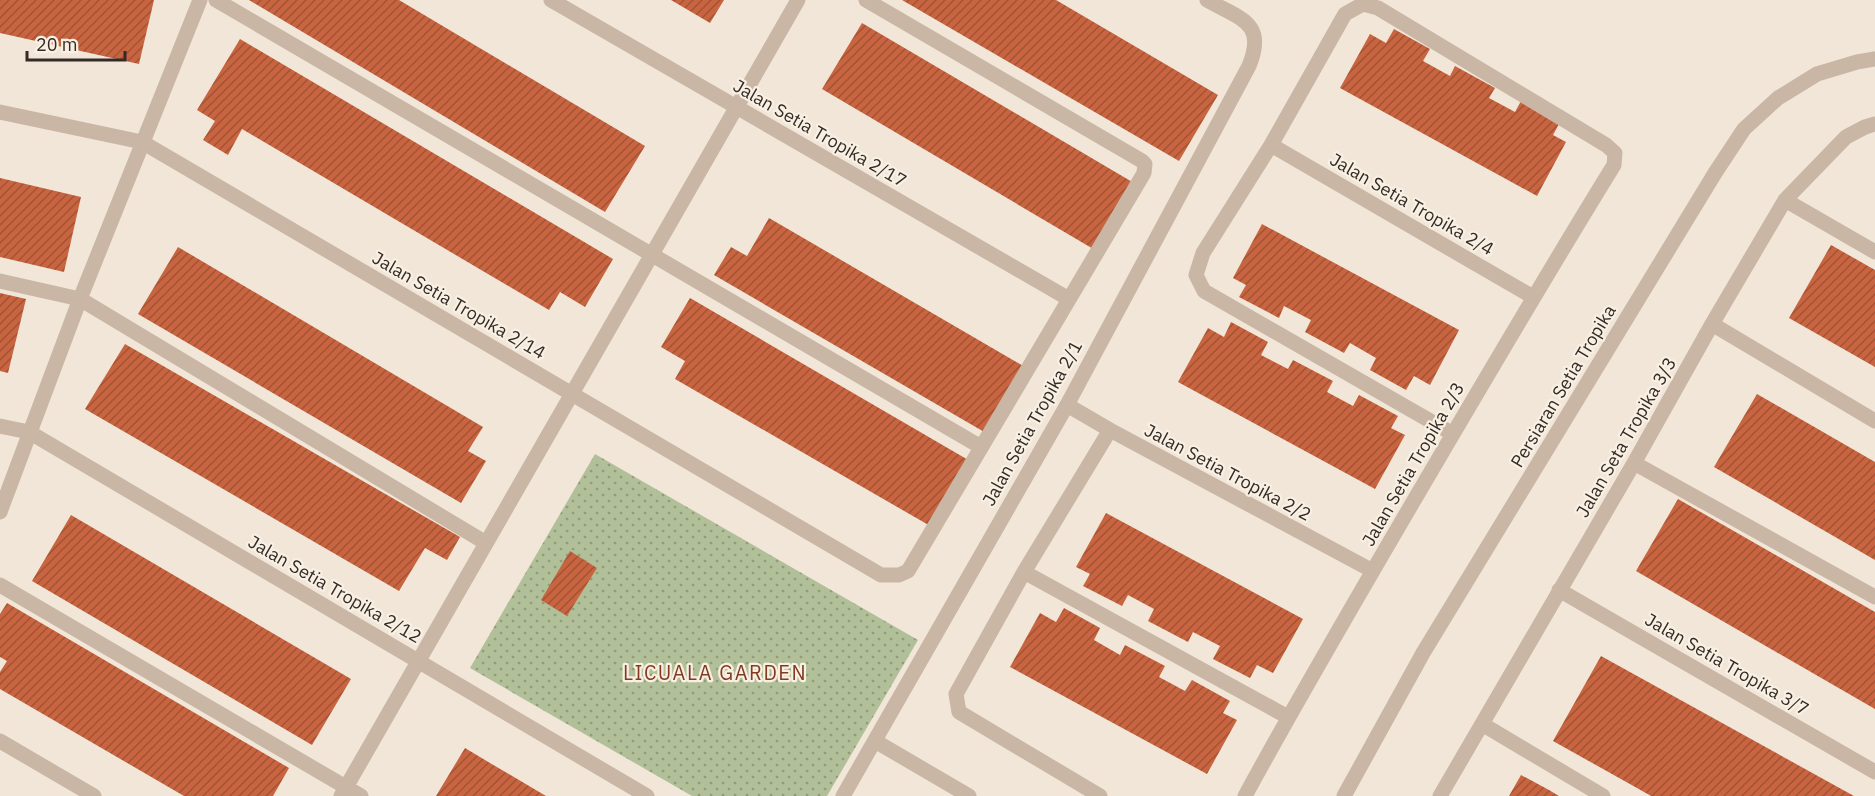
<svg xmlns="http://www.w3.org/2000/svg" width="1875" height="796" font-family="'IBM Plex Sans',sans-serif">
<style>
.park{fill:url(#park-dots)}
.building{fill:url(#building-hatch)}
.lines{fill:none;stroke-linecap:round;stroke-linejoin:round}
.minor{stroke:#c9b6a4;stroke-width:15}
.labels{text-anchor:middle;dominant-baseline:central;stroke-width:4.5;stroke-linejoin:round;paint-order:stroke}
.street-label{font-size:18px;fill:#342b26;stroke:#f9f0e4}
.neighbourhood-label{font-size:20px;letter-spacing:1.5px;fill:#843a1e;stroke:#f9f0e4}
</style>
<defs>
<pattern id="park-dots" width="8" height="8" patternUnits="userSpaceOnUse" patternTransform="scale(1.5)"><rect width="8" height="8" fill="#b1c098"/><path d="M2 2h.1M6 6h.1" fill="none" stroke="#919c7c" stroke-width="1.8" stroke-linecap="round"/></pattern>
<pattern id="building-hatch" width="6" height="6" patternUnits="userSpaceOnUse" patternTransform="scale(1.5)"><rect width="6" height="6" fill="#c86540"/><path d="M-1 1l2-2M0 6l6-6M5 7l2-2" fill="none" stroke="#a35335"/></pattern>
</defs>
<rect width="100%" height="100%" fill="#f1e6d8"/>
<path class="park" d="M 595,454 L 918,640 L 827,796 L 692,796 L 470,668 Z"/>
<path class="building" d="M 0,0 L 154,0 L 139,64 L 0,33 Z
M 249,0 L 399,0 L 645,146 L 605,212 Z
M 671,0 L 724,0 L 710,23 Z
M 902,0 L 1056,0 L 1218,95 L 1179,161 Z
M 862,23 L 1134,183 L 1095,250 L 822,89 Z
M 1394,29 L 1430,49 L 1423,61 L 1450,76 L 1455,66 L 1495,88 L 1489,98 L 1515,112 L 1521,101 L 1560,122 L 1553,135 L 1566,142 L 1537,196 L 1340,88 L 1370,34 L 1386,43 Z
M 240,39 L 613,259 L 585,307 L 560,292 L 549,310 L 242,129 L 228,155 L 203,140 L 215,121 L 197,110 Z
M 0,178 L 81,197 L 64,272 L 0,257 Z
M 769,218 L 1025,367 L 986,433 L 714,275 L 731,247 L 747,256 Z
M 1262,224 L 1459,330 L 1430,385 L 1414,376 L 1406,390 L 1370,370 L 1376,358 L 1350,343 L 1344,353 L 1305,332 L 1311,320 L 1284,306 L 1279,318 L 1239,297 L 1246,285 L 1233,278 Z
M 1831,245 L 1875,270 L 1875,367 L 1789,318 Z
M 178,247 L 483,427 L 468,451 L 486,461 L 461,503 L 138,314 Z
M 0,293 L 26,299 L 8,373 L 0,371 Z
M 690,298 L 970,461 L 932,527 L 675,379 L 685,361 L 661,347 Z
M 1231,322 L 1268,342 L 1261,355 L 1288,369 L 1293,360 L 1333,381 L 1327,392 L 1353,406 L 1359,395 L 1398,416 L 1391,428 L 1405,435 L 1375,489 L 1178,382 L 1208,328 L 1224,337 Z
M 125,344 L 460,537 L 447,560 L 425,548 L 399,591 L 85,409 Z
M 1757,394 L 1875,462 L 1875,560 L 1714,467 Z
M 1678,499 L 1875,612 L 1875,709 L 1636,571 Z
M 1106,513 L 1303,619 L 1273,673 L 1257,665 L 1250,678 L 1213,659 L 1220,646 L 1193,632 L 1188,642 L 1148,621 L 1154,609 L 1128,595 L 1122,606 L 1083,586 L 1090,574 L 1076,567 Z
M 71,515 L 351,679 L 312,745 L 32,581 Z
M 570,551 L 597,568 L 567,616 L 541,600 Z
M 7,603 L 289,768 L 273,796 L 184,796 L 0,689 L 0,672 L 7,661 L 0,657 L 0,614 Z
M 1064,608 L 1100,628 L 1094,640 L 1120,655 L 1125,645 L 1165,666 L 1159,677 L 1185,691 L 1192,680 L 1230,701 L 1223,713 L 1237,720 L 1207,774 L 1010,667 L 1040,613 L 1056,622 Z
M 1601,656 L 1825,780 L 1854,796 L 1651,796 L 1637,788 L 1553,741 Z
M 465,748 L 490,763 L 546,796 L 436,796 Z
M 1521,775 L 1549,790 L 1559,796 L 1509,796 Z"/>
<g class="lines">
<path class="minor" d="M 216,0 L 981,447
M 551,0 L 1069,299
M 0,112 L 142,142 L 881,575 L 899,575 L 908,571 L 1144,173 L 1145,164 L 1142,161 L 866,0
M 1271,145 L 1533,297
M 1785,200 L 1875,252
M 0,281 L 80,299 L 486,543
M 1712,324 L 1875,421
M 1067,405 L 1110,430 L 1373,571
M 0,426 L 29,432 L 647,796
M 1634,463 L 1875,597
M 0,512 L 80,299 L 200,0
M 1024,572 L 1288,717
M 0,585 L 361,796
M 1559,590 L 1875,772
M 1482,724 L 1603,796
M 0,741 L 94,796
M 875,741 L 969,796
M 341,796 L 798,0
M 843,796 L 1067,405 L 1249,66 C 1267,22 1240,19 1207,0
M 1100,796 L 959,712 L 956,694 L 1024,572 L 1110,430
M 1245,796 C 1300,695 1358,596 1416,497 C 1481,386 1546,275 1614,165 L 1615,153 L 1606,145 L 1378,8 L 1363,4 L 1345,14 L 1271,145 L 1203,253 L 1196,275 L 1204,291 L 1453,434
M 1344,796 L 1423,653 L 1715,173 L 1744,129 L 1778,98 L 1817,74 L 1857,62 L 1875,59
M 1440,796 L 1634,463 L 1712,324 L 1785,200 L 1846,137 L 1865,127 L 1875,124"/>
</g>
<g class="labels">
<g class="street-label">
<text transform="translate(820 133) rotate(30)">Jalan Setia Tropika 2/17</text>
<text transform="translate(1412 204) rotate(30)">Jalan Setia Tropika 2/4</text>
<text transform="translate(459 305) rotate(30)">Jalan Setia Tropika 2/14</text>
<text transform="translate(1563 386) rotate(-59)">Persiaran Setia Tropika</text>
<text transform="translate(1032 423) rotate(-61)">Jalan Setia Tropika 2/1</text>
<text transform="translate(1626 437) rotate(-60)">Jalan Seta Tropika 3/3</text>
<text transform="translate(1413 464) rotate(-60)">Jalan Setia Tropika 2/3</text>
<text transform="translate(1228 472) rotate(28)">Jalan Setia Tropika 2/2</text>
<text transform="translate(335 589) rotate(30)">Jalan Setia Tropika 2/12</text>
<text transform="translate(1727 664) rotate(30)">Jalan Setia Tropika 3/7</text>
</g>
<g class="neighbourhood-label">
<text x="715" y="672">LICUALA GARDEN</text>
</g>
</g>
<path d="M27 51v9h98v-9" fill="none" stroke="#342b26" stroke-width="3"/>
<text x="36" y="51" font-size="18" fill="#342b26" stroke="#f9f0e4" stroke-width="4.5" paint-order="stroke">20 m</text>
</svg>
